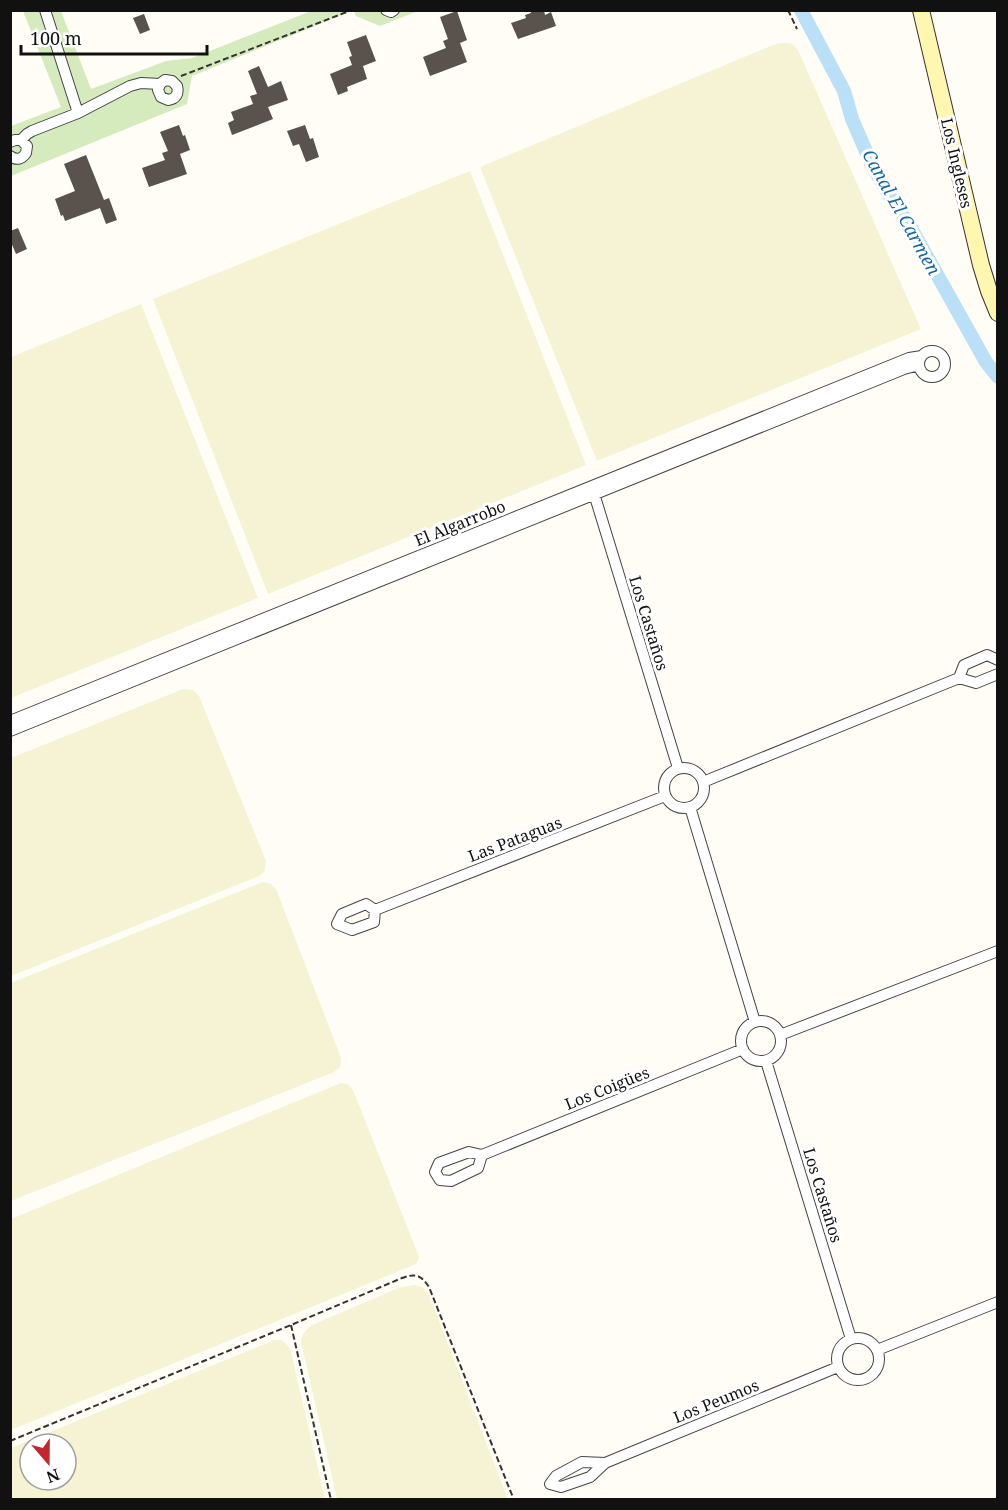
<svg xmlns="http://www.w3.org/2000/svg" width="1008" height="1510" font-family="'Noto Serif',serif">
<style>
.farmland{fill:#f6f3d4;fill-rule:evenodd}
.green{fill:#d5ebbd}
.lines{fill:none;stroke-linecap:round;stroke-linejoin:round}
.canal{stroke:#b9e0f7;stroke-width:14}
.building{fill:#5a524d}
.street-casing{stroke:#444;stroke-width:12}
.secondary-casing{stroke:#333;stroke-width:18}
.path{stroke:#333;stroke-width:2;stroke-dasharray:6 3;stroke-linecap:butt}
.street{stroke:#fff;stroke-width:10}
.secondary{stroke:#fff6b0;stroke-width:16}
.labels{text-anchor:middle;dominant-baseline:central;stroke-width:6;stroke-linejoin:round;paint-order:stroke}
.street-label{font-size:16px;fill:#111;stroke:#fff}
.water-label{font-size:18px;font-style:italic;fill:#1768a6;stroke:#fff}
</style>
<rect width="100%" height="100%" fill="#fffdf5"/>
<path class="farmland" d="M 780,43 L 790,43 L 795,46 L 799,52 L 921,329 L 597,461 L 480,167 L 773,45 Z
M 470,171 L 586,465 L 268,594 L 153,299 Z
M 141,304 L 258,598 L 11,698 L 11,357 Z
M 183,689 L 193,690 L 199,696 L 266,861 L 265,869 L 263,873 L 259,876 L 11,976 L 11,758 Z
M 263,882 L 271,884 L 276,889 L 340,1055 L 341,1059 L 340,1067 L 334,1072 L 11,1201 L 11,983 Z
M 341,1083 L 348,1084 L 353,1090 L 418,1254 L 419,1258 L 416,1264 L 11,1430 L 11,1219 Z
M 414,1285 L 422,1287 L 429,1295 L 508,1499 L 337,1499 L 301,1342 L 303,1334 L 310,1326 L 398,1288 Z
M 274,1340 L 282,1340 L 290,1348 L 325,1499 L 11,1499 L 11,1448 ZM 30,1444 L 66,1444 L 66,1480 L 30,1480 Z"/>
<path class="green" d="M 23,11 L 61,11 L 91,89 L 166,61 L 192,58 L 311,11 L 352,11 L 192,76 L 187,104 L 11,176 L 11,126 L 61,107 Z
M 354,11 L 418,11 L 380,26 L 356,16 Z"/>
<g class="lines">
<path class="canal" d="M 801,10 L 844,91 L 852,119 L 872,165 L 889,195 L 911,228 L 986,362 L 998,377"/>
</g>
<path class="building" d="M 530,10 L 544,10 L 545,15 L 551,12 L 556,26 L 518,39 L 511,23 L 526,18 L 525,15 L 531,13 Z
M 457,11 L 467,40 L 460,43 L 467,62 L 430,76 L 423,57 L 446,48 L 443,41 L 448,39 L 440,17 Z
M 144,14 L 150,30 L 140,34 L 133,18 Z
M 366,35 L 376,61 L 363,66 L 367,79 L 347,87 L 348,91 L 338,95 L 330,74 L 352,65 L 349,57 L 352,56 L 347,42 Z
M 259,66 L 268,87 L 281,81 L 288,100 L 268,107 L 273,119 L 232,135 L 228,123 L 234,120 L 231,112 L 253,104 L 250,96 L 257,94 L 248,71 Z
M 179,125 L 183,136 L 185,135 L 190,150 L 180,154 L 187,174 L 149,187 L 142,168 L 165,160 L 162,153 L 168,151 L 160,132 Z
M 305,125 L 310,139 L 313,138 L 319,157 L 306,162 L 299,144 L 293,146 L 287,131 Z
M 86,155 L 104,200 L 109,198 L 117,220 L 106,224 L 100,208 L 65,221 L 63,215 L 61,216 L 55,199 L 75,191 L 64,164 Z
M 18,228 L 27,249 L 16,254 L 10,240 L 10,231 Z"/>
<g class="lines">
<defs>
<path id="street" d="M 45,10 L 78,113
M 386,10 L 391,12 L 394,10
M 10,142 L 15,140 L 21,140 L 27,134 L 32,131 L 78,113 L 130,86 L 141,83 L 160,84 L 165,80 L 172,81 L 177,86 C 179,94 176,99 168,100 L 161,97 L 158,90 L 160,84
M 10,156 C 17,161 22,159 26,153 L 27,146 L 21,140
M919 364a13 13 0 1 1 26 0a13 13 0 1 1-26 0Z
M 592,487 L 678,768
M 959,678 L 964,665 L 987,655 L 998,660
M 959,678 L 976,683 L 998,674
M 10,721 L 909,358 L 922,356
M 10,731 L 904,369 L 919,365
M664 788a20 20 0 1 1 40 0a20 20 0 1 1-40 0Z
M 703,782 L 959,678
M 690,807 L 755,1022
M 366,904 L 375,910 L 374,922 L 352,930 L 337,924 L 342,914 Z
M 375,910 L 665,796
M741 1041a20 20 0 1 1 40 0a20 20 0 1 1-40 0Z
M 780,1035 L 998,951
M 766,1061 L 851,1339
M 469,1152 L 482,1155 L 478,1168 L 451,1181 L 440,1180 L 435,1172 L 439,1163 Z
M 482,1155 L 743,1049
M837 1359a21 21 0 1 1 42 0a21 21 0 1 1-42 0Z
M 877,1350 L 998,1302
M 582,1462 L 605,1463 L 590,1477 L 561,1487 L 550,1484 L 556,1476 Z
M 605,1463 L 838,1367"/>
<path id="secondary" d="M 921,10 L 981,265 L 989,291 L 998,313"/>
</defs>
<use href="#street" class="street-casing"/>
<use href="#secondary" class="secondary-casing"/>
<path class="path" d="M 788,10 L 797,29
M 181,76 L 352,10
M 291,1325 L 331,1500
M 10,1441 L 291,1325 L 402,1278 C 416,1273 421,1275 429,1287 L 514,1500"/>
<use href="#street" class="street"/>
<use href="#secondary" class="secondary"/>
</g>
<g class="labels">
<g class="street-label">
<text transform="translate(957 163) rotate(77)">Los Ingleses</text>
<text transform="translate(460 523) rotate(-22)">El Algarrobo</text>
<text transform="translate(649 623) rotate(73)">Los Castaños</text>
<text transform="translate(515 839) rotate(-21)">Las Pataguas</text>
<text transform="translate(607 1088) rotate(-22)">Los Coigües</text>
<text transform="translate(823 1195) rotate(73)">Los Castaños</text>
<text transform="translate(716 1401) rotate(-22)">Los Peumos</text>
</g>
<g class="water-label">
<text transform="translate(902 212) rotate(61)">Canal El Carmen</text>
</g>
</g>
<rect width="1008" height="1510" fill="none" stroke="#111111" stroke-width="24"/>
<g transform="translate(48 1462) rotate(160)"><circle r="28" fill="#ffffff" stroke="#a0a0a0" stroke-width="1.5"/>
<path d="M0-4.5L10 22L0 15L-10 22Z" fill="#c4262e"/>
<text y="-9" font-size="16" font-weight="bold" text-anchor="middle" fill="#111111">N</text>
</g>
<path d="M21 45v9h186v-9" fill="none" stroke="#111111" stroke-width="3"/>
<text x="30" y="45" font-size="18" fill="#111111" stroke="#ffffff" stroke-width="4.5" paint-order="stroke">100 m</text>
</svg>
